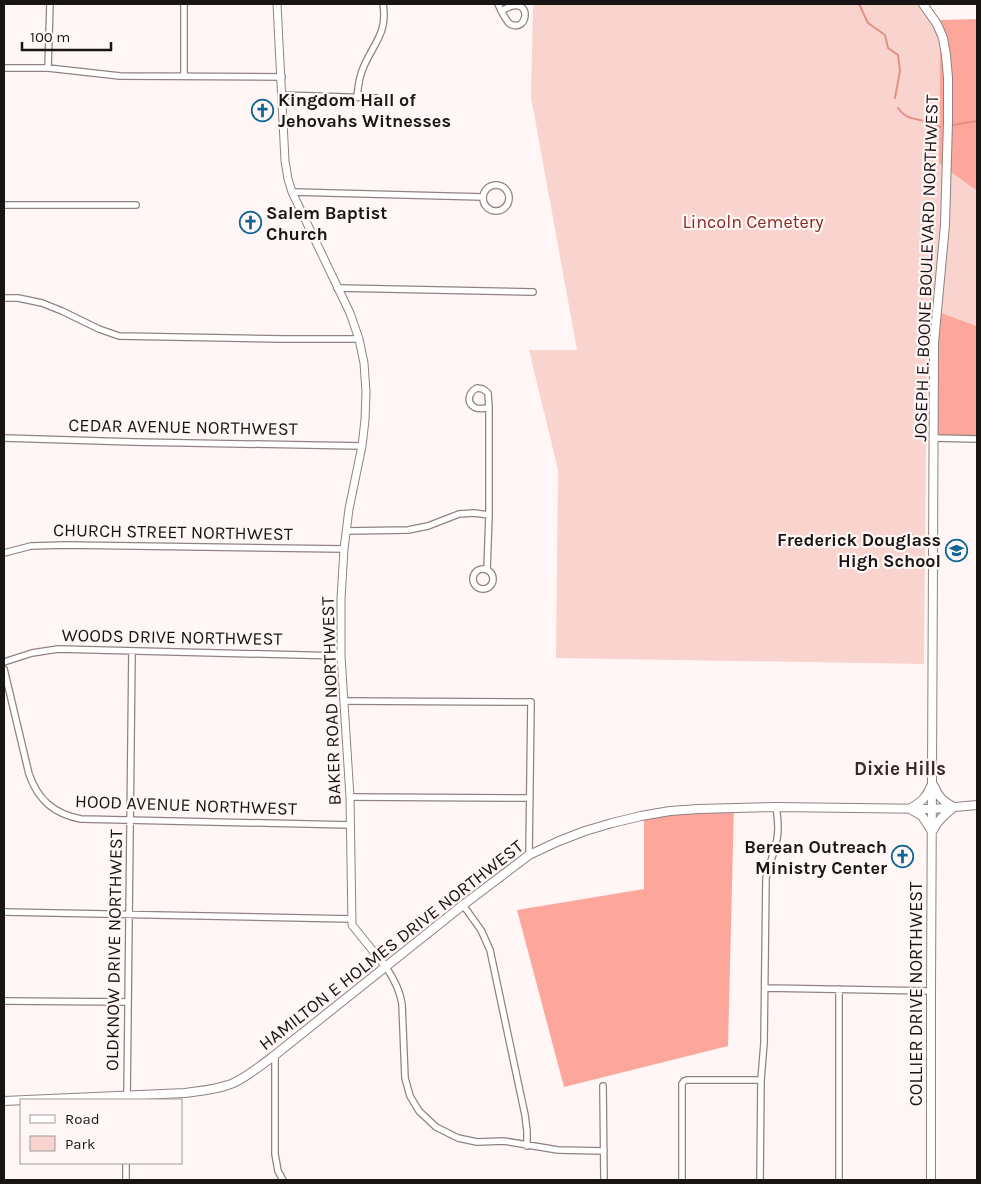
<svg xmlns="http://www.w3.org/2000/svg" width="981" height="1184" font-family="Karla,sans-serif">
<style>
.green{fill:#f9d4cf}
.forest{fill:#fda79c}
.lines{fill:none;stroke-linecap:round;stroke-linejoin:round}
.stream{stroke:#e39085;stroke-width:2}
.minor-casing{stroke:#8f8381;stroke-width:8}
.tertiary-casing{stroke:#8f8381;stroke-width:9}
.secondary-casing{stroke:#8f8381;stroke-width:10}
.minor{stroke:#fff;stroke-width:5.5}
.tertiary{stroke:#fff;stroke-width:7}
.secondary{stroke:#fff;stroke-width:8}
.labels{text-anchor:middle;dominant-baseline:central;stroke-width:4.5;stroke-linejoin:round;paint-order:stroke}
.poi-label{font-size:18px;font-weight:bold;fill:#1a1515;stroke:#fff6f5;text-anchor:start}
.park-label{font-size:18px;fill:#8a2822;stroke:#fff6f5}
.street-label{font-size:18px;fill:#1a1515;stroke:#fff6f5}
.neighbourhood-label{font-size:19px;font-weight:bold;fill:#332927;stroke:#fff6f5}
</style>
<rect width="100%" height="100%" fill="#fff6f5"/>
<path class="green" d="M 533,4 L 924,4 L 940,20 L 939,162 L 977,191 L 977,326 L 930,310 L 927,343 L 924,664 L 556,658 L 558,470 L 529,350 L 577,350 L 531,97 Z"/>
<path class="forest" d="M 977,19 L 977,191 L 939,163 L 940,20 Z
M 941,313 L 977,326 L 977,437 L 938,437 L 938,344 Z
M 734,805 L 728,1046 L 564,1087 L 517,910 L 644,889 L 644,819 Z"/>
<g class="lines">
<path class="stream" d="M 859,4 L 868,23 L 885,35 L 888,48 L 898,55 L 900,71 L 895,98
M 898,108 C 905,117 909,118 920,120 C 927,121 934,125 940,127
M 953,125 L 977,121"/>
<defs>
<path id="minor" d="M 184,4 L 184,76
M 498,4 C 501,10 505,20 510,24 C 527,33 532,1 512,6 C 509,7 505,9 501,11
M 4,68 L 48,68 L 120,76 L 282,77
M 48,68 L 50,4
M 282,95 L 376,98
M 357,97 C 358,87 359,76 364,66 C 374,43 388,32 383,4
M483 198a13 13 0 1 1 26 0a13 13 0 1 1-26 0Z
M 292,192 L 483,197
M 4,205 L 136,205
M 337,288 L 533,292
M 4,298 L 18,298 L 42,303 L 62,311 L 99,329 L 119,336 L 283,339 L 359,339
M 477,388 L 483,389 L 488,393 L 489,408 C 485,408 479,409 476,408 C 465,403 469,392 477,388 Z
M 4,438 L 134,442 L 362,446
M 934,438 L 977,439
M 346,531 L 408,530 L 428,526 L 459,514 L 474,513 L 489,515
M 4,553 L 31,546 L 66,545 L 344,549
M473 579a10 10 0 1 1 20 0a10 10 0 1 1-20 0Z
M 487,570 L 489,515 L 489,408
M 4,662 L 32,653 L 58,649 L 341,656
M 4,669 L 29,774 C 38,800 54,814 81,819 L 351,825
M 344,701 L 531,702 L 529,855
M 350,797 L 530,798
M 463,905 L 481,930 L 490,950 L 525,1115 L 527,1131 L 527,1146
M 4,912 L 352,919
M 386,967 C 394,979 400,990 402,1004 L 405,1078 L 410,1096 L 419,1111 L 436,1127 L 458,1138 L 477,1142 L 504,1141 L 558,1150 L 604,1151
M 765,988 L 931,991
M 839,989 L 839,1180
M 4,1001 L 128,1002
M 275,1055 L 275,1154 L 278,1171 L 283,1180
M 603,1086 L 604,1180
M 127,1100 L 132,651
M 126,1180 L 126,1163
M 682,1180 L 682,1084 L 684,1081 L 687,1080 L 761,1080
M 760,1180 L 761,1080 L 764,1043 L 766,878 C 769,864 775,852 777,839 C 779,828 778,818 776,807"/>
<path id="tertiary" d="M 277,4 L 285,161 L 288,179 L 292,192 L 350,313 L 359,339 L 364,363 L 366,392 L 365,420 L 362,446 L 349,509 L 344,549 L 341,599 L 341,656 L 350,797 L 352,925 L 386,967"/>
<path id="secondary" d="M 923,4 L 937,24 L 943,38 L 946,55 L 948,78 L 948,122 L 945,225 L 934,343 L 931,991 L 931,1180
M 934,786 C 938,797 944,802 954,807
M 911,808 C 921,802 927,797 931,786
M 910,809 L 922,816 L 931,830
M 934,829 C 938,819 946,814 954,807
M 4,1101 L 185,1093 C 199,1091 214,1090 228,1085 C 242,1081 263,1064 275,1055 L 463,905 L 529,855 L 559,841 L 585,831 L 612,823 L 641,816 L 670,811 L 698,809 L 776,807 L 933,809 L 977,805"/>
</defs>
<use href="#minor" class="minor-casing"/>
<use href="#tertiary" class="tertiary-casing"/>
<use href="#secondary" class="secondary-casing"/>
<use href="#minor" class="minor"/>
<use href="#tertiary" class="tertiary"/>
<use href="#secondary" class="secondary"/>
</g>
<defs>
<symbol id="church-ring" viewBox="-11 -11 22 22"><circle r="9.5" fill="#fff6f5" stroke="#0d6596" stroke-width="1.5"/><path d="M-1.2-6h2.4v3.5h3.3v2.4h-3.3V6h-2.4V-.1h-3.3v-2.4h3.3Z" fill="#0d6596"/></symbol>
<symbol id="school-ring" viewBox="-11 -11 22 22"><circle r="9.5" fill="#fff6f5" stroke="#0d6596" stroke-width="1.5"/><path d="M0-5L7-2L0 1L-7-2ZM-4 1L0 2.5L4 1V4Q0 6-4 4Z" fill="#0d6596"/></symbol>
</defs>
<g fill-rule="evenodd">
<use href="#church-ring" x="250" y="98" width="25" height="25"/>
<use href="#church-ring" x="238" y="210" width="25" height="25"/>
<use href="#school-ring" x="944" y="538" width="25" height="25"/>
<use href="#church-ring" x="890" y="844" width="25" height="25"/>
</g>
<g class="labels">
<g class="poi-label">
<text x="278" y="100">Kingdom Hall of<tspan x="278" dy="21">Jehovahs Witnesses</tspan></text>
<text x="266" y="213">Salem Baptist<tspan x="266" dy="21">Church</tspan></text>
<text x="941" y="540" text-anchor="end">Frederick Douglass<tspan x="941" dy="21">High School</tspan></text>
<text x="887" y="847" text-anchor="end">Berean Outreach<tspan x="887" dy="21">Ministry Center</tspan></text>
</g>
<g class="park-label">
<text x="753" y="222">Lincoln Cemetery</text>
</g>
<g class="street-label">
<text transform="translate(926 268) rotate(-88)">JOSEPH E. BOONE BOULEVARD NORTHWEST</text>
<text transform="translate(183 427) rotate(1)">CEDAR AVENUE NORTHWEST</text>
<text transform="translate(173 532) rotate(1)">CHURCH STREET NORTHWEST</text>
<text transform="translate(172 637) rotate(1)">WOODS DRIVE NORTHWEST</text>
<text transform="translate(331 701) rotate(-92)">BAKER ROAD NORTHWEST</text>
<text transform="translate(186 805) rotate(2)">HOOD AVENUE NORTHWEST</text>
<text transform="translate(391 945) rotate(-38)">HAMILTON E HOLMES DRIVE NORTHWEST</text>
<text transform="translate(114 950) rotate(-89)">OLDKNOW DRIVE NORTHWEST</text>
<text transform="translate(916 994) rotate(-90)">COLLIER DRIVE NORTHWEST</text>
</g>
<g class="neighbourhood-label">
<text x="900" y="769">Dixie Hills</text>
</g>
</g>
<rect width="981" height="1184" fill="none" stroke="#1a1515" stroke-width="10"/>
<rect x="20" y="1099" width="162" height="65" fill="#fff6f5" stroke="#a39c9b"/>
<rect x="30" y="1115" width="25" height="8" fill="#ffffff" stroke="#a39c9b"/>
<text x="65" y="1124" font-size="15" fill="#1a1515">Road</text>
<rect x="30" y="1136" width="25" height="15" fill="#f9d4cf" stroke="#a39c9b"/>
<text x="65" y="1149" font-size="15" fill="#1a1515">Park</text>
<path d="M22 42v8h89v-8" fill="none" stroke="#1a1515" stroke-width="2.5"/>
<text x="30" y="42" font-size="15" fill="#1a1515" stroke="#fff6f5" stroke-width="4" paint-order="stroke">100 m</text>
</svg>
